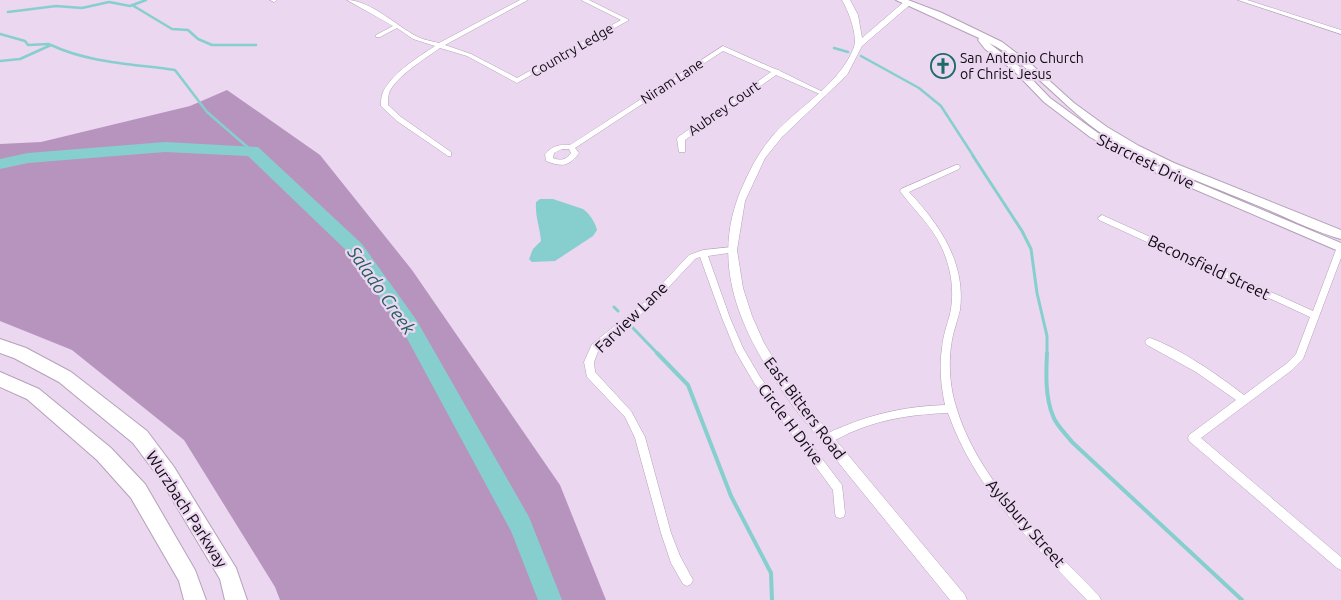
<svg xmlns="http://www.w3.org/2000/svg" width="1341" height="600" font-family="Ubuntu,sans-serif">
<style>
.forest{fill:#b694be}
.water{fill:#87cfce}
.lines{fill:none;stroke-linecap:round;stroke-linejoin:round}
.stream-far2{stroke:#87cfce;stroke-width:2.5}
.stream-far1{stroke:#87cfce;stroke-width:3}
.stream{stroke:#87cfce;stroke-width:4}
.river{fill:#87cfce;fill-rule:evenodd}
.minor-casing{stroke:#b4a1b8;stroke-width:1}
.tertiary-casing{stroke:#b4a1b8;stroke-width:1}
.secondary-casing{stroke:#b4a1b8;stroke-width:2}
.motorway-casing{stroke:#b4a1b8;stroke-width:2}
.minor{fill:#fff;fill-rule:evenodd}
.tertiary{fill:#fff;fill-rule:evenodd}
.secondary{fill:#fff;fill-rule:evenodd}
.motorway{fill:#fff;fill-rule:evenodd}
.labels{text-anchor:middle;dominant-baseline:central;stroke-width:4.5;stroke-linejoin:round;paint-order:stroke}
.far-street-label{font-size:14px;fill:#0f0911;stroke:#ebd7f0}
.far-poi-label{font-size:14px;fill:#0f0911;stroke:#ebd7f0;text-anchor:start}
.street-label{font-size:16px;fill:#0f0911;stroke:#ebd7f0}
.water-label{font-size:18px;font-style:italic;fill:#235f5f;stroke:#ebd7f0}
</style>
<rect width="100%" height="100%" fill="#ebd7f0"/>
<path class="forest" d="M 227,90 L 320,155 L 412,270 L 560,485 L 606,600 L 280,600 L 275,587 L 184,440 L 72,350 L 0,321 L 0,144 L 41,142 L 190,106 Z"/>
<path class="water" d="M 540,199 L 553,199 L 583,209 C 590,214 595,222 597,230 L 593,236 L 555,261 L 532,262 L 529,259 L 533,249 L 541,241 C 540,227 535,217 536,202 Z"/>
<g class="lines">
<path class="stream-far2" d="M 132,5 L 172,29 L 188,30 L 198,39 L 212,45 L 256,45
M 8,12 L 56,6 L 82,8 L 109,2 L 130,6 L 146,0
M 0,34 L 25,41 L 28,45 L 49,44
M 834,48 L 848,52
M 861,56 L 919,88 L 941,106 L 974,157
M 0,61 L 20,59 L 51,45 C 89,63 134,64 175,70 L 207,112 L 252,151"/>
<path class="stream-far1" d="M 973,156 L 1022,231 L 1031,249 L 1037,293 L 1047,336 L 1047,354
M 614,307 L 618,311
M 632,327 L 658,354"/>
<path class="stream" d="M 657,353 L 688,385 L 731,496 L 771,573 L 772,600
M 1047,353 C 1046,373 1045,397 1053,416 C 1056,425 1066,434 1072,442 L 1242,600"/>
<path class="river" d="M 165,142 L 258,147 L 362,244 L 417,321 L 529,517 L 562,600 L 538,600 L 511,531 L 403,331 L 350,254 L 248,156 L 165,152 L 28,163 L 0,169 L 0,159 L 28,153 Z"/>
<defs>
<path id="minor" d="M 270,0 L 277,0 L 274,2 Z
M 347,0 C 370,0 397,26 416,36 C 423,40 432,41 439,43 L 520,0 L 528,0 L 445,45 L 471,54 L 517,78 L 621,20 L 581,0 L 589,0 L 629,20 L 517,83 L 467,56 L 440,48 C 426,58 395,77 389,93 C 388,97 388,102 388,105 L 401,117 L 451,152 L 451,156 L 448,156 L 397,121 L 381,106 C 381,101 381,95 384,90 C 395,71 417,58 435,46 L 413,39 L 397,28 L 380,37 L 376,37 L 376,35 L 393,26 Z
M 1238,0 L 1247,0 L 1341,30 L 1341,34 Z
M 723,46 L 775,69 L 779,70 L 780,71 L 827,94 L 824,96 L 822,95 L 776,75 L 685,140 L 685,152 L 679,152 L 677,139 L 678,137 L 771,72 L 723,51 L 575,148 L 579,153 C 569,167 561,167 546,161 L 545,154 C 552,146 560,144 570,145 ZM 562,149 L 569,149 L 571,153 C 566,160 561,161 553,158 L 554,153 Z
M 956,165 L 959,165 L 960,167 L 959,169 L 909,192 C 940,225 966,263 960,310 C 958,318 955,327 953,335 C 948,357 949,382 955,403 C 977,482 1044,539 1099,596 L 1101,600 L 1087,600 C 1031,541 976,492 948,413 C 918,414 887,418 859,429 C 848,433 838,439 827,444 L 823,442 L 822,439 C 825,433 835,430 842,427 C 875,413 909,406 945,405 C 941,386 939,367 942,348 C 943,336 947,325 950,314 C 955,291 951,267 941,246 C 931,225 914,210 900,191 L 901,189 Z
M 1102,215 L 1313,311 L 1337,247 L 1341,244 L 1341,258 L 1303,359 L 1292,370 L 1201,438 L 1341,557 L 1341,570 L 1337,568 L 1189,441 L 1188,438 L 1189,435 L 1236,400 L 1196,372 L 1147,345 L 1145,342 L 1147,339 L 1150,338 C 1181,349 1218,375 1244,395 L 1286,364 L 1296,354 L 1310,317 L 1099,220 L 1098,218 Z
M 732,247 L 736,250 L 735,252 L 708,256 L 730,318 L 743,348 L 760,377 L 842,485 L 845,513 L 844,517 L 840,518 L 836,517 L 835,513 L 833,490 L 754,383 L 736,352 L 722,318 L 700,257 L 695,259 L 651,306 L 599,349 L 594,362 L 595,372 L 631,411 L 645,437 L 671,533 L 680,556 L 693,580 L 691,584 L 687,586 L 683,584 L 671,563 L 661,533 L 635,438 L 625,417 L 587,377 L 584,362 L 592,344 L 645,302 L 689,255 L 703,250 Z"/>
<path id="tertiary" d="M 842,0 L 850,0 L 858,15 L 862,38 L 905,1 L 912,3 L 862,46 L 847,75 L 782,137 L 765,158 L 745,201 L 737,250 L 743,288 L 752,316 L 764,343 L 781,371 L 803,401 L 965,595 L 967,600 L 950,600 L 795,409 C 745,340 704,266 745,181 C 753,163 762,148 775,133 C 801,105 840,84 854,47 C 858,35 848,10 842,0 Z"/>
<path id="secondary" d="M 896,0 L 908,0 L 942,13 L 1002,42 L 1032,65 L 1074,103 L 1107,127 L 1139,146 L 1174,163 L 1341,230 L 1341,239 C 1310,230 1280,214 1249,202 C 1199,181 1144,162 1098,131 C 1063,106 1026,61 989,43 L 1020,67 L 1050,98 L 1098,133 L 1153,164 L 1341,243 L 1341,252 L 1145,168 L 1090,137 L 1044,102 L 1014,71 L 985,49 L 978,40 L 979,38 Z"/>
<path id="motorway" d="M 0,339 L 26,348 L 71,372 L 147,431 L 174,467 L 236,568 L 247,600 L 225,600 L 220,579 L 160,479 L 133,443 L 59,382 L 14,358 L 0,353 Z
M 0,372 L 39,389 L 111,448 L 145,484 L 195,570 L 206,600 L 184,600 L 179,581 L 131,498 L 97,460 L 27,399 L 0,387 Z"/>
</defs>
<use href="#minor" class="minor-casing"/>
<use href="#tertiary" class="tertiary-casing"/>
<use href="#secondary" class="secondary-casing"/>
<use href="#motorway" class="motorway-casing"/>
<use href="#minor" class="minor"/>
<use href="#tertiary" class="tertiary"/>
<use href="#secondary" class="secondary"/>
<use href="#motorway" class="motorway"/>
</g>
<defs>
<symbol id="church-ring" viewBox="-11 -11 22 22"><circle r="9.5" fill="#ebd7f0" stroke="#1e6b6b" stroke-width="1.5"/><path d="M-1.2-6h2.4v3.5h3.3v2.4h-3.3V6h-2.4V-.1h-3.3v-2.4h3.3Z" fill="#1e6b6b"/></symbol>
</defs>
<g fill-rule="evenodd">
<use href="#church-ring" x="929" y="52" width="28" height="28"/>
</g>
<g class="labels">
<g class="far-street-label">
<text transform="translate(572 50) rotate(-30)">Country Ledge</text>
<text transform="translate(672 81) rotate(-33)">Niram Lane</text>
<text transform="translate(724 108) rotate(-35)">Aubrey Court</text>
</g>
<g class="far-poi-label">
<text x="960" y="58">San Antonio Church<tspan x="960" dy="16">of Christ Jesus</tspan></text>
</g>
<g class="street-label">
<text transform="translate(1146 161) rotate(26)">Starcrest Drive</text>
<text transform="translate(1209 267) rotate(25)">Beconsfield Street</text>
<text transform="translate(631 317) rotate(-44)">Farview Lane</text>
<text transform="translate(805 408) rotate(53)">East Bitters Road</text>
<text transform="translate(791 424) rotate(53)">Circle H Drive</text>
<text transform="translate(187 509) rotate(57)">Wurzbach Parkway</text>
<text transform="translate(1026 523) rotate(49)">Aylsbury Street</text>
</g>
<g class="water-label">
<text transform="translate(382 290) rotate(55)">Salado Creek</text>
</g>
</g>
</svg>
